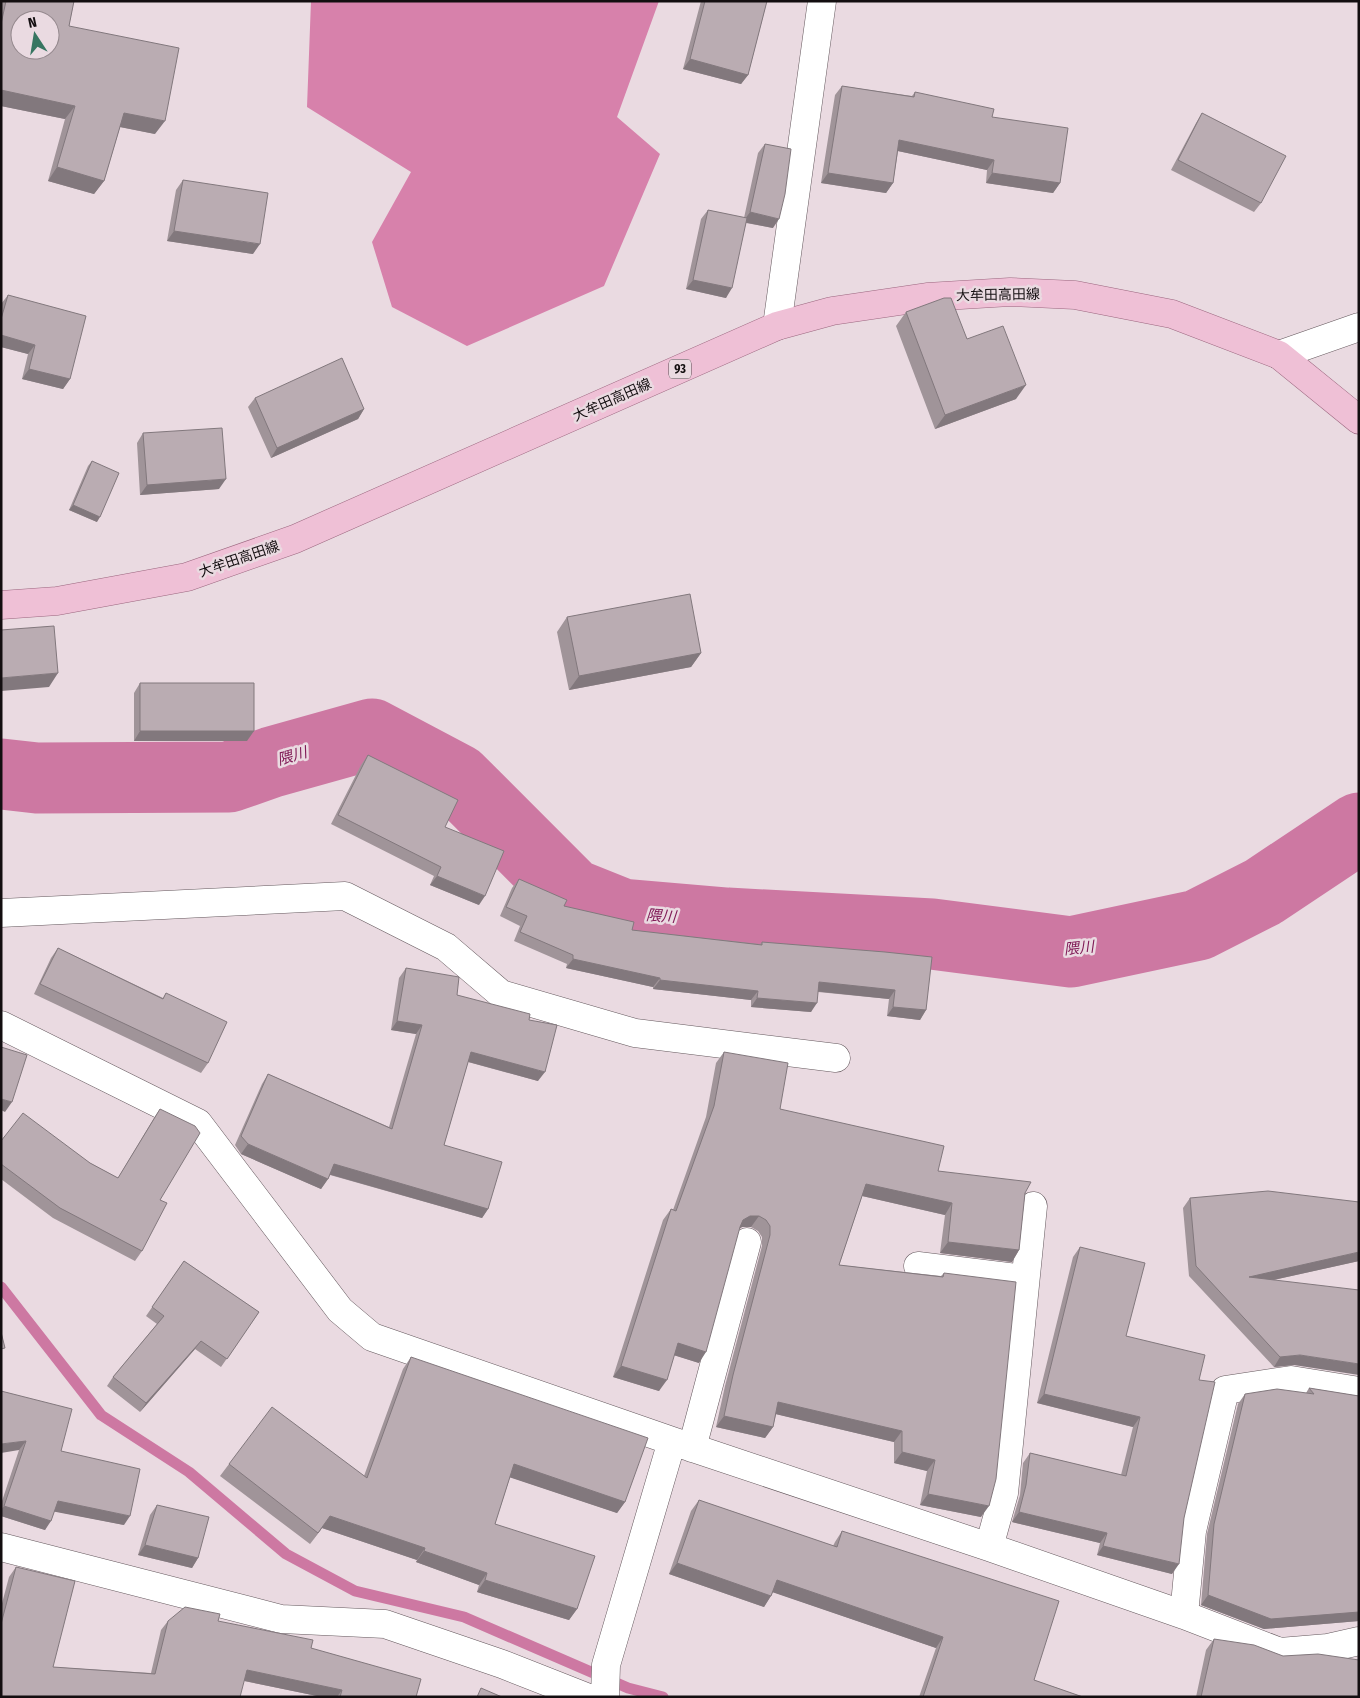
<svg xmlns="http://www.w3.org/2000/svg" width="1360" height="1698" font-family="'Fira Sans Condensed','Noto Sans JP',sans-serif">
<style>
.forest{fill:#d781ab}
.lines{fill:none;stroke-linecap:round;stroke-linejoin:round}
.stream{stroke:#cd78a2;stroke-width:11}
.river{stroke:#cd78a2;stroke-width:71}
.street-casing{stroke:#64585d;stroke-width:29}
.primary-casing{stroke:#9b667f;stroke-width:29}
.street{stroke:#fff;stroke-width:28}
.primary{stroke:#efc0d6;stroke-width:28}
.wall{fill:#a09499}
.shaded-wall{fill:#82787d}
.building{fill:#baacb2;stroke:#82787d;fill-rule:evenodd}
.labels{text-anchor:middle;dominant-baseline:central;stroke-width:5;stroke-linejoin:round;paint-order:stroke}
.shield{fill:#eadae1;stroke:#544b4f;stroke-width:1}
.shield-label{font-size:12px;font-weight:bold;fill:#130e10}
.street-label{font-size:14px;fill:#130e10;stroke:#eadae1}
.water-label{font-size:15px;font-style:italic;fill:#801b57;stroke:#eadae1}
</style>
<rect width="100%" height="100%" fill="#eadae1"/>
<path class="forest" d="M 311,1 L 659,1 L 617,117 L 660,154 L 604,286 L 467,346 L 392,307 L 372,242 L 411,172 L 307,107 Z"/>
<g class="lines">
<path class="stream" d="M 1,1287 L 101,1415 L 189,1472 L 286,1554 L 355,1591 L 464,1617 L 628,1688 L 663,1697"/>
<path class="river" d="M 1,774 L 37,778 L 229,777 L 272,762 L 372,734 L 457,779 L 572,894 L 622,914 L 727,923 L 932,934 L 1071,952 L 1198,925 L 1263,892 L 1359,828"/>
<defs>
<path id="street" d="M 777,326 L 822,1
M 1279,355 L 1359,327
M 1,913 L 345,896 L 446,947 L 501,994 L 635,1033 L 836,1058
M 1,1025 L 198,1123 L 340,1310 L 372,1337 L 672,1441 L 989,1547 L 1184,1615 L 1280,1652 L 1328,1648 L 1359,1641
M 918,1266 L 1025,1279
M 692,1448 L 747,1242
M 1,1547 L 281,1619 L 385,1624 L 502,1664 L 586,1697
M 989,1547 L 1004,1493 L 1033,1206
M 1184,1615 L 1192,1531 L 1225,1390 L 1291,1380 L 1359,1391
M 605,1697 L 606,1665 L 672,1441"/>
<path id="primary" d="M 1,605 L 57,601 L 187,577 L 295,539 L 777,326 L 832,311 L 927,297 L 1010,292 L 1075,295 L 1172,314 L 1279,355 L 1359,420"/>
</defs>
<use href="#street" class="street-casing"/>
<use href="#primary" class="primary-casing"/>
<use href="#street" class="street"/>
<use href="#primary" class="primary"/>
</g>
<path class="wall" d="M 1,1 L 74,1 L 69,26 L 155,134 L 120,127 L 104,181 L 94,194 L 48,181 L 65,119 L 1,106 Z
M 701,1 L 767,1 L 748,75 L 741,84 L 683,69 Z
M 842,86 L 912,96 L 915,92 L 992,117 L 1060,183 L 1053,193 L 986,183 L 987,170 L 898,151 L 893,183 L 886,193 L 821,183 L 835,95 Z
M 1202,113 L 1261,203 L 1254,212 L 1171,170 L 1196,123 Z
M 765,144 L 773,228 L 746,223 L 726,298 L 686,289 L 701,219 L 708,210 L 744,218 L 758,153 Z
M 183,180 L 253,254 L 167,241 L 176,190 Z
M 8,295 L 70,379 L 63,389 L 22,379 L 28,354 L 1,347 L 1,304 Z
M 906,312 L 967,339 L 1016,399 L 935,429 L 896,326 Z
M 255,398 L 364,409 L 358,419 L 271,458 L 248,407 Z
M 143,433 L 219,489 L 140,495 L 137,443 Z
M 92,461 L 97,522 L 69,510 L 88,466 Z
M 567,617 L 701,653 L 691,667 L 569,690 L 557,632 Z
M 140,683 L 247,741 L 134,741 L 134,693 Z
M 368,755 L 445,827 L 479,905 L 430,885 L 434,876 L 331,824 L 361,765 Z
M 519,879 L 564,906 L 632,930 L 760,944 L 762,942 L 885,952 L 926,1010 L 920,1020 L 887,1016 L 889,999 L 818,992 L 811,1012 L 751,1007 L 751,1000 L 653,989 L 653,987 L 566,968 L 567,964 L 514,941 L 520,926 L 500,916 L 512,888 Z
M 58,948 L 163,998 L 166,993 L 208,1063 L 201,1073 L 34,994 L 51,958 Z
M 406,968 L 457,995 L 529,1020 L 538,1081 L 468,1062 L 444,1145 L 488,1209 L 482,1218 L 330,1175 L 328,1179 L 321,1189 L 241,1154 L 235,1145 L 262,1084 L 268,1074 L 389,1127 L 416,1034 L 391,1030 L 399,978 Z
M 724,1052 L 780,1109 L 938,1171 L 1025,1193 L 1019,1250 L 1012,1262 L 940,1253 L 945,1215 L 862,1196 L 839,1265 L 941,1276 L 944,1273 L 981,1517 L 920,1505 L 927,1471 L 894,1463 L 894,1442 L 776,1414 L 773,1427 L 765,1438 L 716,1427 L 725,1386 L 762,1246 L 762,1237 L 758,1231 L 751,1227 L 742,1227 L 739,1229 L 699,1363 L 674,1355 L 659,1391 L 613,1377 L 663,1220 L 671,1209 L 673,1210 L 706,1117 L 716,1063 Z
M 160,1109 L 160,1200 L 142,1251 L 135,1261 L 53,1218 L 1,1179 L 1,1141 L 90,1163 L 118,1178 L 154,1118 Z
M 1190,1198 L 1359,1261 L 1273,1280 L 1294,1365 L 1274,1367 L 1189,1276 L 1183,1208 Z
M 1080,1247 L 1126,1336 L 1199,1380 L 1184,1518 L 1172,1574 L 1097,1555 L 1100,1543 L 1012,1522 L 1020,1495 L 1023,1463 L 1030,1453 L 1121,1475 L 1133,1427 L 1037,1403 L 1073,1257 Z
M 184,1261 L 259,1312 L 221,1367 L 195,1349 L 140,1412 L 107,1386 L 113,1377 L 157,1324 L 146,1316 Z
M 411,1357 L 625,1502 L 617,1513 L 510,1477 L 495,1524 L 577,1609 L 569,1620 L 477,1592 L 479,1585 L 416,1562 L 417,1560 L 322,1528 L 310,1544 L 220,1476 L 229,1464 L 364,1476 L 403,1369 Z
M 1309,1388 L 1359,1396 L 1359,1621 L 1264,1629 L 1201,1605 L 1207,1534 L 1238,1404 L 1245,1394 L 1306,1393 Z
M 1,1391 L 61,1451 L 124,1525 L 54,1511 L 45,1530 L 1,1516 L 1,1504 L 19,1450 Z
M 699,1500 L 833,1546 L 835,1542 L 842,1531 L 1034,1680 L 1083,1697 L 919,1697 L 936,1648 L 773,1592 L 764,1607 L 669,1574 L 691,1511 Z
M 157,1505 L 198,1558 L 192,1568 L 138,1555 L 150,1515 Z
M 16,1567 L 53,1667 L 151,1673 L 161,1630 L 168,1621 L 218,1621 L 311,1648 L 416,1697 L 322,1697 L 244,1681 L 1,1697 L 1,1607 L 9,1577 Z
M 1214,1639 L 1283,1656 L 1359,1697 L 1196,1697 L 1206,1650 Z"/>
<path class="shaded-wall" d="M 690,59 L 748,75 L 741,84 L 683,69 Z
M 1,90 L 75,106 L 65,119 L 1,106 Z
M 124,113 L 165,121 L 155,134 L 115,126 Z
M 899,140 L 994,160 L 987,170 L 893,150 Z
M 57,167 L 104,181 L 94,194 L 48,181 Z
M 828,173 L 893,183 L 886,193 L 821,183 Z
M 992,173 L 1060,183 L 1053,193 L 986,183 Z
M 750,212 L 779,219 L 773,228 L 743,222 Z
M 174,231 L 260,244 L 253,254 L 167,241 Z
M 693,280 L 732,288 L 726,298 L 686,289 Z
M 1,335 L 35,345 L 28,354 L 1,347 Z
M 29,369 L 70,379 L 63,389 L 22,379 Z
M 1026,385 L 1016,399 L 935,429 L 945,415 Z
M 364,409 L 358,419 L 271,458 L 277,448 Z
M 226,479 L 219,489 L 140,495 L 147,485 Z
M 73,505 L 100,517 L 97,522 L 69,510 Z
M 701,653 L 691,667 L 569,690 L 579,676 Z
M 58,673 L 49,687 L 1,691 L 1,678 Z
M 140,731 L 254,731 L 247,741 L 134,741 Z
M 437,876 L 485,896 L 479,905 L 430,885 Z
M 573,959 L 660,978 L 653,987 L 566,968 Z
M 660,980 L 758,991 L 751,1000 L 653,989 Z
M 819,982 L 895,990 L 889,999 L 813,991 Z
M 757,998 L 817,1003 L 811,1012 L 751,1007 Z
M 893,1007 L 926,1010 L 920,1020 L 887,1016 Z
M 397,1021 L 422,1025 L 416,1034 L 391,1030 Z
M 471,1052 L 545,1072 L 538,1081 L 465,1061 Z
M 1,1099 L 12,1102 L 5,1112 L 1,1110 Z
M 248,1144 L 328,1179 L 321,1189 L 241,1154 Z
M 334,1164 L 488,1209 L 482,1218 L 328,1174 Z
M 866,1184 L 952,1203 L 945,1215 L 858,1195 Z
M 750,1216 L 759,1216 L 751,1227 L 742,1227 L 736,1231 L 743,1220 Z
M 948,1242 L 1019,1250 L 1012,1262 L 940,1253 Z
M 1359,1252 L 1359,1261 L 1242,1287 L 1249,1277 Z
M 201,1341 L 195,1349 L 140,1412 L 146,1403 Z
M 678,1343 L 706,1352 L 699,1363 L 670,1354 Z
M 1300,1355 L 1359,1364 L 1359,1375 L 1294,1365 L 1274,1367 L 1280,1357 Z
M 621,1366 L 667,1380 L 659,1391 L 613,1377 Z
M 1044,1394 L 1140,1417 L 1133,1427 L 1037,1403 Z
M 778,1402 L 902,1431 L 894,1442 L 771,1413 Z
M 724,1416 L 773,1427 L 765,1438 L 716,1427 Z
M 26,1441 L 19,1450 L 1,1453 L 1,1444 Z
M 902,1452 L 935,1460 L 927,1471 L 894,1463 Z
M 514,1464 L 625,1502 L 617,1513 L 506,1476 Z
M 928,1494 L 989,1506 L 981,1517 L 920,1505 Z
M 58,1501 L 130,1516 L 124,1525 L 51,1511 Z
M 4,1506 L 51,1521 L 45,1530 L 1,1516 L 1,1510 Z
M 1019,1512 L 1107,1533 L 1100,1543 L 1012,1522 Z
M 330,1516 L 425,1548 L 417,1560 L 322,1528 L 310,1544 Z
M 145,1545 L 198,1558 L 192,1568 L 138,1555 Z
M 1103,1546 L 1179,1564 L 1172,1574 L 1097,1555 Z
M 424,1551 L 487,1573 L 479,1585 L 416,1562 Z
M 677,1563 L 771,1596 L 764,1607 L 669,1574 Z
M 485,1580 L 577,1609 L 569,1620 L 477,1592 Z
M 777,1580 L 943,1637 L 936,1648 L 769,1591 Z
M 1208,1595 L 1359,1612 L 1359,1621 L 1264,1629 L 1201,1605 Z
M 247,1670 L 342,1690 L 337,1697 L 322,1697 L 240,1680 Z"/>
<path class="building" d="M 6,1 L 74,1 L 69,26 L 179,48 L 165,121 L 124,113 L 104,181 L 57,167 L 75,106 L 1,90 L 1,24 ZM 20,20 L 50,20 L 50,50 L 20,50 Z
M 705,1 L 767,1 L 748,75 L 690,59 Z
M 842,86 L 914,97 L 915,92 L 994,109 L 992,117 L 1068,128 L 1060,183 L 992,173 L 994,160 L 899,140 L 893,183 L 828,173 Z
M 1202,113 L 1286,156 L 1261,203 L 1178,160 Z
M 765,144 L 791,149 L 785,194 L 779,219 L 750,212 Z
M 183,180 L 268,193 L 260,244 L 174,231 Z
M 708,210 L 747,218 L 732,288 L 693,280 Z
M 8,295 L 86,316 L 70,379 L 29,369 L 35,345 L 1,335 L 1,319 Z
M 944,298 L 951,298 L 967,339 L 1003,326 L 1026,385 L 945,415 L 906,312 Z
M 342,358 L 364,409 L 277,448 L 255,398 Z
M 222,428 L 226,479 L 147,485 L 143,433 Z
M 92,461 L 119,473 L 100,517 L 73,505 Z
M 690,594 L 701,653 L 579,676 L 567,617 Z
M 54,626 L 58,673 L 1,678 L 1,630 Z
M 140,683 L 254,683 L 254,731 L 140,731 Z
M 368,755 L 458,800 L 445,827 L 504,851 L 485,896 L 437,876 L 441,867 L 338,815 Z
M 519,879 L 567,900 L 564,906 L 634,922 L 632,930 L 762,945 L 762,942 L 885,952 L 932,957 L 926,1010 L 893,1007 L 895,990 L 819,982 L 817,1003 L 757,998 L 758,991 L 660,980 L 660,978 L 573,959 L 573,955 L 520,932 L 527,916 L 506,907 Z
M 58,948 L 163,999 L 166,993 L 227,1022 L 208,1063 L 40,984 Z
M 406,968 L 459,977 L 457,995 L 530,1014 L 529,1020 L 557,1025 L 545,1072 L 471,1052 L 444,1145 L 502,1162 L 488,1209 L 334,1164 L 328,1179 L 248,1144 L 241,1136 L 268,1074 L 392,1129 L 422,1025 L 397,1021 Z
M 1,1047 L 27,1055 L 12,1102 L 1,1099 Z
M 724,1052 L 788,1063 L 780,1109 L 944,1146 L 938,1171 L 1031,1182 L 1025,1193 L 1019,1250 L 948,1242 L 952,1203 L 866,1184 L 839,1265 L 943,1277 L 944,1273 L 1016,1282 L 996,1479 L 989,1506 L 928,1494 L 935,1460 L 902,1452 L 902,1431 L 778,1402 L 773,1427 L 724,1416 L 733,1375 L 770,1235 L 770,1226 L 766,1220 L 759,1216 L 750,1216 L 743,1220 L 740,1227 L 706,1352 L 678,1343 L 667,1380 L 621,1366 L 671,1209 L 676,1211 L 714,1106 Z
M 160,1109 L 195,1126 L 200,1133 L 160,1200 L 167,1203 L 142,1251 L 60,1208 L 1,1164 L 1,1141 L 23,1113 L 90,1163 L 118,1178 Z
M 1268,1191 L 1359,1202 L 1359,1252 L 1249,1277 L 1359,1290 L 1359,1364 L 1300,1355 L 1280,1357 L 1196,1266 L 1190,1198 Z
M 1080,1247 L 1145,1263 L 1126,1336 L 1205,1355 L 1199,1380 L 1215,1382 L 1184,1518 L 1179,1564 L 1103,1546 L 1107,1533 L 1019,1512 L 1026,1485 L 1030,1453 L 1126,1476 L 1140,1417 L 1044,1394 Z
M 184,1261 L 259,1312 L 227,1359 L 201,1341 L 146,1403 L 113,1377 L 164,1316 L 152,1307 Z
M 1,1332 L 5,1348 L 1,1349 Z
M 411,1357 L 648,1438 L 625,1502 L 514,1464 L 495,1524 L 595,1556 L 577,1609 L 485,1580 L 487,1573 L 424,1551 L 425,1548 L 330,1516 L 318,1533 L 229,1464 L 272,1407 L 367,1478 Z
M 1309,1388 L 1359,1396 L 1359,1612 L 1271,1619 L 1208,1595 L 1214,1524 L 1245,1394 L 1277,1389 L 1314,1394 Z
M 1,1391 L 72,1409 L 61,1451 L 140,1469 L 130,1516 L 58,1501 L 51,1521 L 4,1506 L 26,1441 L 1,1444 Z
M 699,1500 L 837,1547 L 842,1531 L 1059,1601 L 1034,1680 L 1083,1697 L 923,1697 L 943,1637 L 777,1580 L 771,1596 L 677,1563 Z
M 157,1505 L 209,1517 L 198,1558 L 145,1545 Z
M 16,1567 L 75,1581 L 53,1667 L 155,1674 L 168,1621 L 185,1607 L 220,1614 L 218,1621 L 313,1640 L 311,1648 L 421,1679 L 416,1697 L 340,1697 L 342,1690 L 247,1670 L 240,1697 L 1,1697 L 1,1624 Z
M 1214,1639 L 1254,1645 L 1283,1656 L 1318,1654 L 1359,1660 L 1359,1697 L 1201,1697 Z
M 481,1688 L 502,1697 L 477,1697 Z"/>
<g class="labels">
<rect class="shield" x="669" y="359.5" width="22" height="19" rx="4"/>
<g class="shield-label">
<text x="680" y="369">93</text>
</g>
<g class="street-label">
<text transform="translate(998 295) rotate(-1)">大牟田高田線</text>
<text transform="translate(612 400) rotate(-24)">大牟田高田線</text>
<text transform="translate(239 559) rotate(-19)">大牟田高田線</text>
</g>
<g class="water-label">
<text transform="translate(292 756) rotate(-16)">隈川</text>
<text transform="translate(661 916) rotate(4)">隈川</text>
<text transform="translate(1079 948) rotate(-6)">隈川</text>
</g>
</g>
<rect width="1360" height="1698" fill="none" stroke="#130e10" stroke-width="5"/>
<g transform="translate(35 35) rotate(348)"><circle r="24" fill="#eadae1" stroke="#94888d"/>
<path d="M0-4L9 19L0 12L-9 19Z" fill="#377561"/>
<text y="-8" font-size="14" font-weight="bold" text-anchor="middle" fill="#130e10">N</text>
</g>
</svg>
